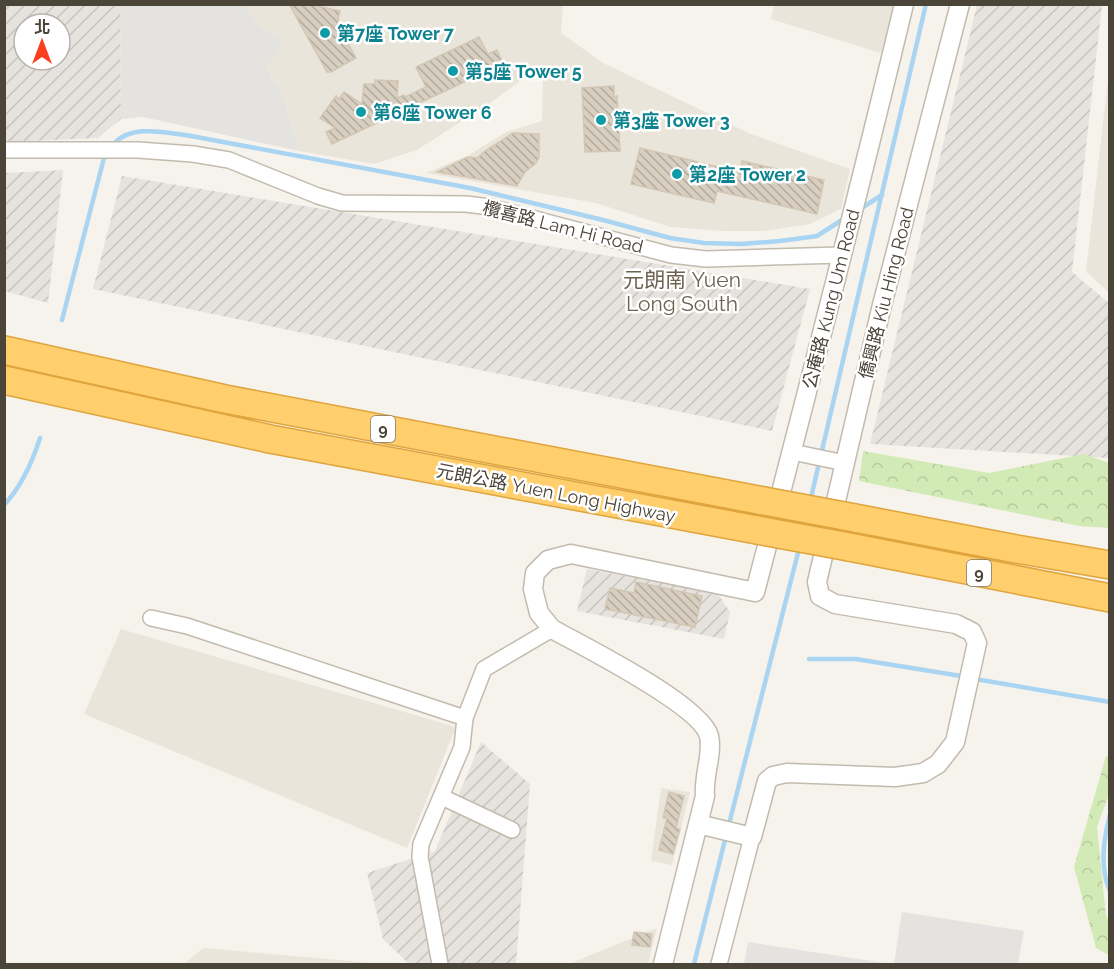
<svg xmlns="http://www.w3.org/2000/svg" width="1114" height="969" font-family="Raleway,'Noto Sans TC',sans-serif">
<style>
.residential{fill:#eae5da}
.industrial{fill:url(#industrial-furrows);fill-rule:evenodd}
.forest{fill:url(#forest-crowns)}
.parking{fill:#e5e3e0}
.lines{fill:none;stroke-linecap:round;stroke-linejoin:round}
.stream{stroke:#a9d4f2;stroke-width:4.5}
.building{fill:url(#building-back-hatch);stroke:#d3c7b4;stroke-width:1.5}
.minor-casing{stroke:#c2bbae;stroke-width:18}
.tertiary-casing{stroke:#c2bbae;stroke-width:21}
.motorway-casing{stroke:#e0a43c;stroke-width:30}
.minor{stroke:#fff;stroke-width:15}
.tertiary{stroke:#fff;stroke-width:18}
.motorway{stroke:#ffcf6e;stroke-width:27}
.motorway-bridge-casing{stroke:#e0a43c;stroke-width:30;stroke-linecap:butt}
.motorway-bridge{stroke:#ffcf6e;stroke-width:27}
.culture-dot{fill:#0f9aa8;stroke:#fff;stroke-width:2}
.labels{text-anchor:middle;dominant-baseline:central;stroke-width:5;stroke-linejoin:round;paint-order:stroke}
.shield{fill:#fff;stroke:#817c74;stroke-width:1.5}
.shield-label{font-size:16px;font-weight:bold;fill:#4b4439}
.culture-label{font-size:18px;font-weight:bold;fill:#0d838f;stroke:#fff;text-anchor:start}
.street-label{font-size:18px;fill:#4b4439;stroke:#fff}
.quarter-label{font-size:21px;fill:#6e6250;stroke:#fff}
</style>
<defs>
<pattern id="industrial-furrows" width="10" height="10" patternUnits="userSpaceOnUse" patternTransform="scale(1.5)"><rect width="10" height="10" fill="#e6e2dd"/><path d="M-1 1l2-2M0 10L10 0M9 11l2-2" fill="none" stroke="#c7c3be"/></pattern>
<pattern id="forest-crowns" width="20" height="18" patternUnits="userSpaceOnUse" patternTransform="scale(1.5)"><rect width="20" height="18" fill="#d2eab5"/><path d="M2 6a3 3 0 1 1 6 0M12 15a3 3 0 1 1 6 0" fill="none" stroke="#b6ca9c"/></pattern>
<pattern id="building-back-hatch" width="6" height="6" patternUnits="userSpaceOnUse" patternTransform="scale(1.5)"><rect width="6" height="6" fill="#d8cfc1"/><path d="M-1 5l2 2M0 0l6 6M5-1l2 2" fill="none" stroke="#b1aa9e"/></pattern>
</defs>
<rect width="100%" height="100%" fill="#f6f3ec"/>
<path class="residential" d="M 243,5 L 563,5 L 561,33 L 603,63 L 751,134 L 850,169 L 841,209 L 810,224 L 764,231 L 724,231 L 670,227 L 596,203 L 426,173 L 469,155 L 506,132 L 542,121 L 543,73 L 535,70 L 493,101 L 417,150 L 374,164 L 299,151 L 280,86 L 273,80 L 267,63 L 276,34 L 262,28 Z
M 774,5 L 896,5 L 884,54 L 771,19 Z
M 1109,71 L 1109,293 L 1086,271 Z
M 121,629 L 456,727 L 407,848 L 84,714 Z
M 661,788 L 690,792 L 672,865 L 651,861 Z
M 657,928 L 648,964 L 569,964 Z
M 203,948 L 373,963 L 376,964 L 184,964 Z"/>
<path class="industrial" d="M 4,5 L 120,5 L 121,119 L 98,138 L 5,142 ZM 24,24 L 60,24 L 60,60 L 24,60 Z
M 977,5 L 1102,5 L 1072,272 L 1109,303 L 1109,458 L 870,444 Z
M 63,170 L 48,303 L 5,291 L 5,173 Z
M 122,176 L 810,289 L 772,431 L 93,289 Z
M 587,569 L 717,593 L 730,612 L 724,639 L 577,611 Z
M 481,742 L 530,784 L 516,964 L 409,964 L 383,939 L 367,873 L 435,851 Z"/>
<path class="forest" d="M 863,451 L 989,473 L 1084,454 L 1109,463 L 1109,528 L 1079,526 L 859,481 Z
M 1106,756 L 1109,757 L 1109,794 L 1097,827 L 1106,916 L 1109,919 L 1109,955 L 1096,948 L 1074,867 Z"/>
<path class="parking" d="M 120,5 L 243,5 L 262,28 L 276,34 L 283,45 L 267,64 L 273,80 L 280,86 L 299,151 L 143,117 L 121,119 Z
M 902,912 L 1024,931 L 1018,964 L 894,964 Z
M 748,942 L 891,964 L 744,964 Z"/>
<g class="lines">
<path class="stream" d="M 113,145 C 130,123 167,133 191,136 L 470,188 L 603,220 L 670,238 L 704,243 L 741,244 L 780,241 L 817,236 L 845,218
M 860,209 L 882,195
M 62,320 L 105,154
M 810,502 L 926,4
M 4,505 C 22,486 32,463 40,438
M 809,659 L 856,659 L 967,677
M 975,679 L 1110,702
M 1110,814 C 1104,838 1099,867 1110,891
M 728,828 L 800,545
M 694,964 L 726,836"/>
</g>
<path class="building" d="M 289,4 L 309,4 L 340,11 L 338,20 L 350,42 L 348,43 L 356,58 L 331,72 L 327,72 Z
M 479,37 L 488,54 L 497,50 L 503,64 L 332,144 L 326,132 L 335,128 L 320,118 L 336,96 L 339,99 L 344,92 L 362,104 L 364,84 L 375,84 L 375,80 L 398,81 L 397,98 L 404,95 L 405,97 L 426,87 L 416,67 Z
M 614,86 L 614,97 L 617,96 L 620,151 L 585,152 L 582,88 Z
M 513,133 L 539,134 L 539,157 L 536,163 L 525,172 L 517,186 L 437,172 L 468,157 L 477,158 L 485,151 Z
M 640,148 L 740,172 L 742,161 L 824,180 L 817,214 L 717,191 L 714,203 L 631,184 Z
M 636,582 L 702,596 L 695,627 L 605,609 L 610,588 L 634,593 Z
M 669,792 L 684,796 L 676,828 L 680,829 L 673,854 L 659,850 L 667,818 L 663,818 Z
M 634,932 L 652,934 L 650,947 L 632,945 Z"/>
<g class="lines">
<defs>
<path id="minor" d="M 4,150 L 138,150 L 193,154 L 229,160 L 318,196 L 342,203 L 466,204 L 490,207 L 671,255 L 706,259 L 841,255
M 792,452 L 845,463
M 151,618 L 187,626 L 465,718
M 442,797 L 512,830
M 440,964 L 420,857 L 421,844 L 462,747 L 465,718 L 484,669 L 552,629
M 719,964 L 752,837"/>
<path id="tertiary" d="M 698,824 L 752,837 L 767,781 L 773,776 L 787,773 L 895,777 L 923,773 L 938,764 L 955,742 L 977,643 L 972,632 L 956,624 L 835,604 L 820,596 L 817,582 L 881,309 L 960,4
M 663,964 L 705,796 C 703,776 713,755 709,736 C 701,705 583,646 552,629 L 539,613 L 533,589 L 535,573 L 548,560 L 571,554 L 755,592 C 806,397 857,201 904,4"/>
<path id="motorway" d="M 4,350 L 225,399 L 764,501
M 4,380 L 270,439 L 757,530
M 855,518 L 1011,548 L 1110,565
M 849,547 L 1110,598"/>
</defs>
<use href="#minor" class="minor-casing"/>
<use href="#tertiary" class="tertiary-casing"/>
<use href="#motorway" class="motorway-casing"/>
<use href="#minor" class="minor"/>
<use href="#tertiary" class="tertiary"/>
<use href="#motorway" class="motorway"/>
<defs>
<path id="motorway-bridge" d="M 764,501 L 855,518
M 757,530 L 849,547"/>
</defs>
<use href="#motorway-bridge" class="motorway-bridge-casing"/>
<use href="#motorway-bridge" class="motorway-bridge"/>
</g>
<g class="culture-dot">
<circle cx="325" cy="33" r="6"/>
<circle cx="453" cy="71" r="6"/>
<circle cx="361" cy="112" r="6"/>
<circle cx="601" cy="120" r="6"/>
<circle cx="677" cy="174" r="6"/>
</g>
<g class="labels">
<g class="shield">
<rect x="371" y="416" width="24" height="26" rx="4.5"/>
<rect x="967" y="560" width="24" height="26" rx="4.5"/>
</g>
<g class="shield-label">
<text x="383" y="429">9</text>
<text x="979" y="573">9</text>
</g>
<g class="culture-label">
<text x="337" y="33">第7座 Tower 7</text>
<text x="465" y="71">第5座 Tower 5</text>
<text x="373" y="112">第6座 Tower 6</text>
<text x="613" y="120">第3座 Tower 3</text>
<text x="689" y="174">第2座 Tower 2</text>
</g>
<g class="street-label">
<text transform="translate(563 227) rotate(14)">欖喜路 Lam Hi Road</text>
<text transform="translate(886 293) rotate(-76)">僑興路 Kiu Hing Road</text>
<text transform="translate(831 299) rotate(-76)">公庵路 Kung Um Road</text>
<text transform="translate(556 493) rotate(11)">元朗公路 Yuen Long Highway</text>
</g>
<g class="quarter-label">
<text x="682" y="279">元朗南 Yuen<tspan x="682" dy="24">Long South</tspan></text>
</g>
</g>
<rect width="1114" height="969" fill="none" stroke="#4b4439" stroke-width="12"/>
<g transform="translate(42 42)"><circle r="28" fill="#ffffff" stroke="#b7b4b0" stroke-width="1.5"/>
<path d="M0-4.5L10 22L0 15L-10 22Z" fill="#fc3f1d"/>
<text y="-9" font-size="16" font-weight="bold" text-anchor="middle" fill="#4b4439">北</text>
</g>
</svg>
